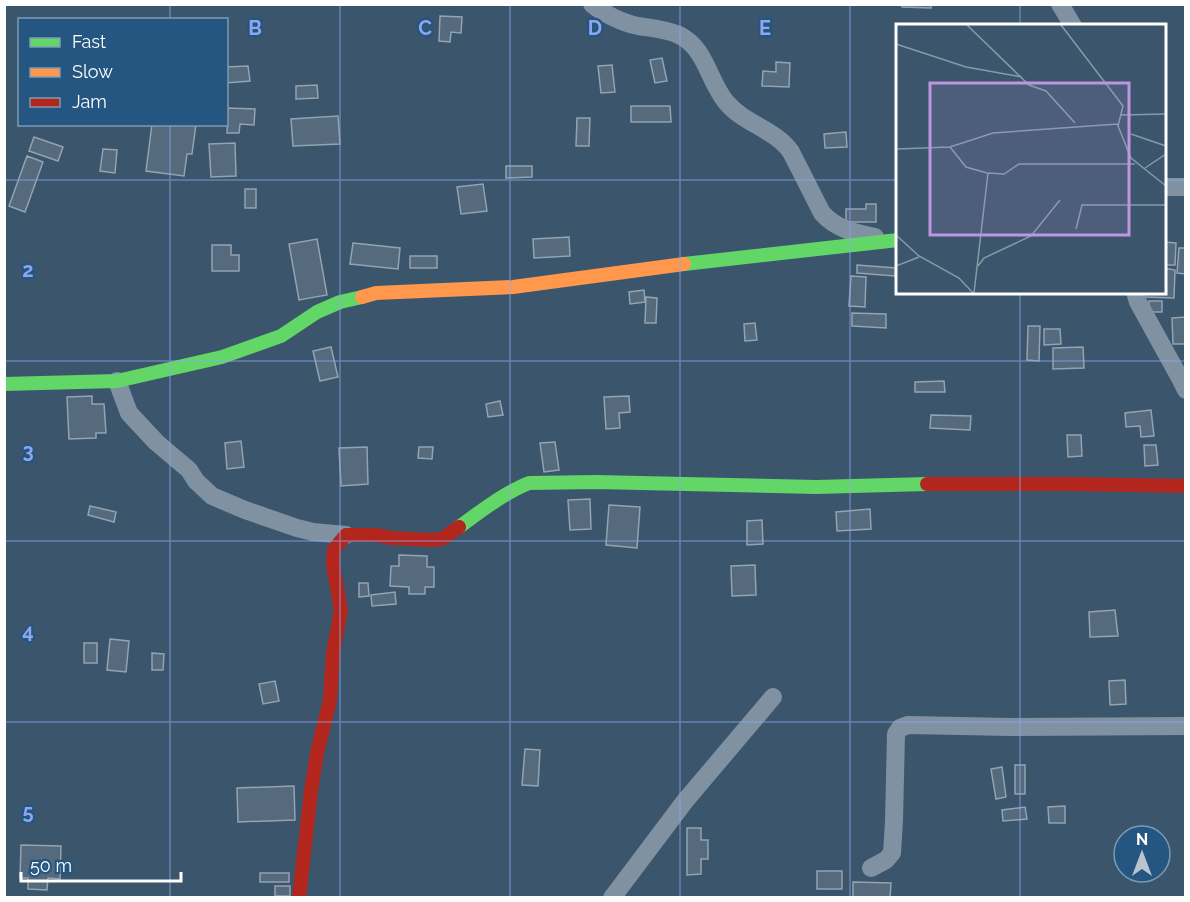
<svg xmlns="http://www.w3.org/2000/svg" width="1190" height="902" font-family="Raleway,sans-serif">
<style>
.building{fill:#556a7d;stroke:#93a3b1;stroke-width:1.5}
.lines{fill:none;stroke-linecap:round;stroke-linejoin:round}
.street{stroke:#8091a2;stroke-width:18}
.fast{stroke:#63d668;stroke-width:14}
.slow{stroke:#ff974d;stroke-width:14}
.jam{stroke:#b3261e;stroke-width:14}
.grid{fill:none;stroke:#8ea6ec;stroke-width:1.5;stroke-opacity:0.55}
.inset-road{fill:none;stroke:#8999a7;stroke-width:1.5}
.view{fill:#bd96df;fill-opacity:0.15;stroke:#bd96df;stroke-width:3}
.inset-edge{fill:none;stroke:#fff;stroke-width:3}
.grid-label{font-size:20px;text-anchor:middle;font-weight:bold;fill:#8ea6ec;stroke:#255681;stroke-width:4.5;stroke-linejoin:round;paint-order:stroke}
</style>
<rect width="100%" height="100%" fill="#3a556c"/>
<path class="building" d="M 902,4 L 931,4 L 931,8 L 902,7 Z
M 440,16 L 462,17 L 461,33 L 451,32 L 450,42 L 439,41 Z
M 662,58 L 667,81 L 655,83 L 650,60 Z
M 776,62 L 790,63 L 789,87 L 762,86 L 763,71 L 776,72 Z
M 612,65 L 615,92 L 601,93 L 598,66 Z
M 248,66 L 250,81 L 226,83 L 226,67 Z
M 317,85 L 318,98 L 296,99 L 296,86 Z
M 631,106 L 670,106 L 671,122 L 631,122 Z
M 228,108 L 255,109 L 254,125 L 240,124 L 239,133 L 227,133 Z
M 338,116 L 340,144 L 293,146 L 291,119 Z
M 577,118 L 590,118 L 589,146 L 576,146 Z
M 152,124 L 196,124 L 192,154 L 187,154 L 184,176 L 146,171 Z
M 846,132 L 847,147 L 825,148 L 824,134 Z
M 34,137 L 63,147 L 58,161 L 29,151 Z
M 235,143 L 236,176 L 211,177 L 209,144 Z
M 103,149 L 117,150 L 115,173 L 100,171 Z
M 27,156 L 43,162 L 25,212 L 9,206 Z
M 506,166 L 532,166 L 532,177 L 506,178 Z
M 483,184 L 487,211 L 461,214 L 457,187 Z
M 245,189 L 256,189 L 256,208 L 245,208 Z
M 866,204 L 876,204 L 876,222 L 846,222 L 846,209 L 866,209 Z
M 569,237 L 570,256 L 534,258 L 533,239 Z
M 317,239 L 327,295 L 299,300 L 289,244 Z
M 1164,242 L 1176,243 L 1175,265 L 1164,265 Z
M 353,243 L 400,248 L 398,269 L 350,264 Z
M 212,245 L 231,245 L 231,255 L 239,255 L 239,271 L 212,271 Z
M 1179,248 L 1186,248 L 1186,274 L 1177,273 Z
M 410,256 L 437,256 L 437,268 L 410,268 Z
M 857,265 L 896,268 L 895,276 L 857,273 Z
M 1164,268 L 1175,270 L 1174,298 L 1143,297 L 1142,292 L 1164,292 Z
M 851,276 L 866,277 L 865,307 L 849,306 Z
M 644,290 L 645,302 L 630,304 L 629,292 Z
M 646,297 L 657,298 L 656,323 L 645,323 Z
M 1149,301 L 1162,301 L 1162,312 L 1149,312 Z
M 852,313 L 886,314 L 886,328 L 852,326 Z
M 1186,317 L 1186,344 L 1173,344 L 1172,318 Z
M 755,323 L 757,340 L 745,341 L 744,324 Z
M 1028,326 L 1040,326 L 1039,361 L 1027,360 Z
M 1044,329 L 1060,329 L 1061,344 L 1044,345 Z
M 331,347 L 338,377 L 320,381 L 313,351 Z
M 1083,347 L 1084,368 L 1053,369 L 1053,348 Z
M 944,381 L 945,392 L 915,392 L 915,382 Z
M 92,396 L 92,404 L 104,404 L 106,433 L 96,433 L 96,438 L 69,439 L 67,397 Z
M 629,396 L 630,412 L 619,413 L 620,428 L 606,429 L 604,397 Z
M 500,401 L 503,415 L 488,417 L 486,404 Z
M 1151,410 L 1154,436 L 1141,437 L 1140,426 L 1126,427 L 1125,413 Z
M 931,415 L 971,416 L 970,430 L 930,428 Z
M 1067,435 L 1081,435 L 1082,456 L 1068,457 Z
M 241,441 L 244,467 L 227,469 L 225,443 Z
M 555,442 L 559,470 L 544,472 L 540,443 Z
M 1144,445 L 1156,445 L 1158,465 L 1145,466 Z
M 367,447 L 368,484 L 341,486 L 339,448 Z
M 419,447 L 433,447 L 432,459 L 418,458 Z
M 590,499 L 591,529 L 570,530 L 568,500 Z
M 609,505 L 640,507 L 637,548 L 606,545 Z
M 90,506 L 116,512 L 114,522 L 88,515 Z
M 870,509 L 871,529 L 837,531 L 836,512 Z
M 762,520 L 763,544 L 747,545 L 747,521 Z
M 399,555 L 427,556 L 427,567 L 434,567 L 434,587 L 425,587 L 425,594 L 409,594 L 409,587 L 390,586 L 391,566 L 399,566 Z
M 755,565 L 756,595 L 732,596 L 731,566 Z
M 359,583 L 368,583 L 369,596 L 359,597 Z
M 395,592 L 396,604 L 372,606 L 371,595 Z
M 1115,610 L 1118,636 L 1090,637 L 1089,612 Z
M 110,639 L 129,641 L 126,672 L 107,670 Z
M 84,643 L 97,643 L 97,663 L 84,663 Z
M 152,653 L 164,654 L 163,670 L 152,670 Z
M 1125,680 L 1126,704 L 1110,705 L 1109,681 Z
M 275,681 L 279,701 L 263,704 L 259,684 Z
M 525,749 L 540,750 L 538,786 L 522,785 Z
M 1015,765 L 1025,765 L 1025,794 L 1015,794 Z
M 1002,767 L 1006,797 L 996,799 L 991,769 Z
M 294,786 L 295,820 L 238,822 L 237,788 Z
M 1065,806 L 1065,823 L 1049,823 L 1048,807 Z
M 1025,807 L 1027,819 L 1003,821 L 1002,810 Z
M 687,828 L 701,828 L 701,840 L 708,840 L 708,859 L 701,859 L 701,874 L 687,875 Z
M 21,845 L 61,846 L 60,879 L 48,878 L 47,890 L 28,889 L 28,878 L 20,878 Z
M 817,871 L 842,871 L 842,889 L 817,889 Z
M 260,873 L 289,873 L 289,882 L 260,882 Z
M 853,882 L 891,883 L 890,898 L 853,898 Z
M 275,886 L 290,886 L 290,896 L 275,896 Z"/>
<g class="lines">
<path class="street" d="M 592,4 C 604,14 623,23 638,26 C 651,28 666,29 679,35 C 706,48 708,80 726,102 C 744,124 775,129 791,152 L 822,213 C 836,229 855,233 875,237
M 1060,4 L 1073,26
M 1164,187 L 1186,187
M 1135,292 L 1138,302 L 1181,380 L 1186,390
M 117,381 L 129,413 L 156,442 L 189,470 L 196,481 L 212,496 L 245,510 L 297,528 L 313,532 L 346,535
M 871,868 L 886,860 L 892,853 L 894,821 L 896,734 L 900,728 L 908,725 L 1012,727 L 1186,726
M 612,898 L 685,801 L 773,697"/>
<path class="fast" d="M 684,264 L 898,240
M 4,384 L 117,381 L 222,357 L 281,336 L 317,312 L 340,302 L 362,297
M 459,527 C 481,511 504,493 529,483 L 596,482 L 816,487 L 927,484"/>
<path class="slow" d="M 362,297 L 376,293 L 513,287 L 684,264"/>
<path class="jam" d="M 927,484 L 1073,484 L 1186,486
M 299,898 L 311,791 L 317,753 L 330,700 L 333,653 L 341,610 L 333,565 L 334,549 L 346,535 L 376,535 L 392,538 L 432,540 L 442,539 L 459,527"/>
</g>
<path class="grid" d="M 170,4 L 170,20M 340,4 L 340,898M 510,4 L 510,898M 680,4 L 680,898M 850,4 L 850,898M 1020,4 L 1020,26M 170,124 L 170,898M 4,180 L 898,180M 1164,180 L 1186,180M 1020,292 L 1020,898M 4,361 L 1186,361M 4,541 L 1186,541M 4,722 L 1186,722"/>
<g transform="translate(896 24)">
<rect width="270" height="270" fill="#3a556c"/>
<path class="inset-road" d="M 71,1 L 133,61 L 150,67 L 179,99M 165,1 L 227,82 L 222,102 L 235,134 L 270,162M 0,20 L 70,43 L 126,53M 224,91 L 270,90M 235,110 L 270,122M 54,123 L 70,143 L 91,149M 0,125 L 54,123 L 97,109 L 222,100M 249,144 L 270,130M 180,205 L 186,181 L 270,181M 0,211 L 23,232 L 63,254 L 77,269M 0,242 L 23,233M 82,242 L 88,234 L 135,212 L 164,176M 78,269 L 92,149 L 108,150 L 123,140 L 239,140"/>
<path class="view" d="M 34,59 L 233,59 L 233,211 L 34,211 Z"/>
<rect width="270" height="270" class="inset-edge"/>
</g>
<g class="grid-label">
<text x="255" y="35">B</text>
<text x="425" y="35">C</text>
<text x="595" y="35">D</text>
<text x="765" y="35">E</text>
<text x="28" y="277">2</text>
<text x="28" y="458">3</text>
<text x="28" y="638">4</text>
<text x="28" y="819">5</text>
</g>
<rect width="1190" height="902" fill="none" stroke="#ffffff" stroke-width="12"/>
<rect x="18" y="18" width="210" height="108" fill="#255681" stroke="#7c9ab3" stroke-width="1.5"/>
<rect x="30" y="38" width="30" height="9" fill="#63d668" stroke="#7c9ab3" stroke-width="1.5"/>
<text x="72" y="48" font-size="18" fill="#ffffff">Fast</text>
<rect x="30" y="68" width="30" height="9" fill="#ff974d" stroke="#7c9ab3" stroke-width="1.5"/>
<text x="72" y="78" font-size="18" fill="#ffffff">Slow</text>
<rect x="30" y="98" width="30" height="9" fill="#b3261e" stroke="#7c9ab3" stroke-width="1.5"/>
<text x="72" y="108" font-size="18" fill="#ffffff">Jam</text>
<g transform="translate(1142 854)"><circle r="28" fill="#255681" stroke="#7c9ab3" stroke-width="1.5"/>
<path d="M0-4.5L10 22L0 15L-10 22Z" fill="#bac4cc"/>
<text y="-9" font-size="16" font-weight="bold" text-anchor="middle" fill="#ffffff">N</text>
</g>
<path d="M21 872v9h160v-9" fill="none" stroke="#ffffff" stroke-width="3"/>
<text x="30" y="872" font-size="18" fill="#ffffff" stroke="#255681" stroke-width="4.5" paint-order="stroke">50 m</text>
</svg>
